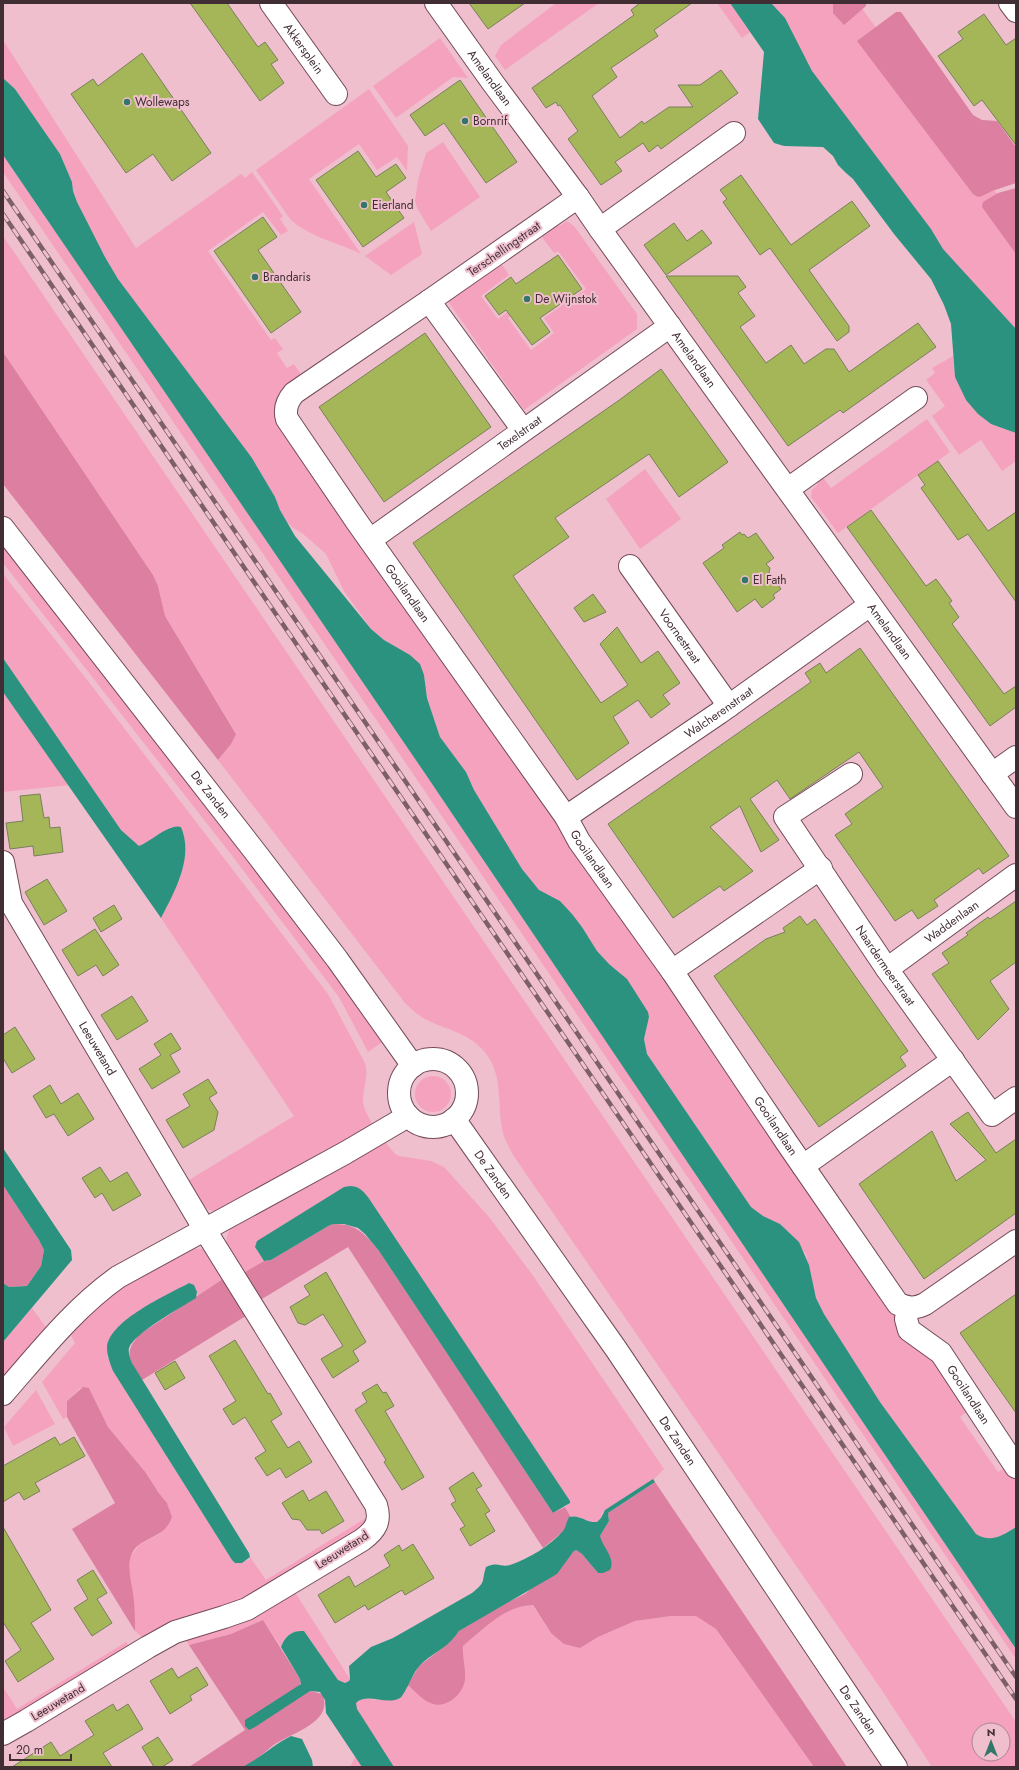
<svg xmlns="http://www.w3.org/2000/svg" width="1019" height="1770" font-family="Jost,sans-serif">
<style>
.green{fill:#f5a2be;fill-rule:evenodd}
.forest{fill:#dc7fa0}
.water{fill:#2c9280}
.building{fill:#a5b659;stroke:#788059}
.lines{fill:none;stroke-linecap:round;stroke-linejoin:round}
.street-casing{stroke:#734b58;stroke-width:24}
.secondary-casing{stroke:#734b58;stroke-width:24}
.street{stroke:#fff;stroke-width:22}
.secondary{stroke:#fff;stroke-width:22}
.rail-casing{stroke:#7c5f68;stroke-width:4.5}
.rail{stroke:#efbfce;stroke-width:3;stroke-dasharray:9;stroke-linecap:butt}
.poi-dot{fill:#337669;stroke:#efbfce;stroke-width:1.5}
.labels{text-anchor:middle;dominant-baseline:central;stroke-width:4;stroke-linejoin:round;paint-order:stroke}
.street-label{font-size:12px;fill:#412e34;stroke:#efbfce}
.poi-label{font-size:12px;fill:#412e34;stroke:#efbfce;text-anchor:start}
</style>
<rect width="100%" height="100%" fill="#efbfce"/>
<path class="green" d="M 556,3 L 599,3 L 505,70 L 495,56 L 501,45 Z
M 717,3 L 730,3 L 750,32 L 742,38 Z
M 738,3 L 858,3 L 1016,220 L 1016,397 Z
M 440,38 L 468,78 L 453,77 L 396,118 L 373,86 Z
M 3,40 L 136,248 L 241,174 L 245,178 L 252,172 L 283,216 L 280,219 L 288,231 L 281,235 L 263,212 L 208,251 L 271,340 L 275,338 L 283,349 L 277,353 L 287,368 L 294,364 L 302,376 L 282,396 L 924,1347 L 972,1408 L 960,1417 L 998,1472 L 1011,1464 L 1016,1471 L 1016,1527 C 1002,1536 991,1543 976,1534 L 880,1402 L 824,1314 L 816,1298 L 806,1254 L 780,1224 L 763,1216 L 751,1207 L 647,1054 L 644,1039 L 649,1017 L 619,972 L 609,964 L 597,951 L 582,927 L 560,901 L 539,890 L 522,869 L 474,790 L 466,772 L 440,737 L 427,698 L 424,675 L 410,655 L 384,640 L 371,629 L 344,591 L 326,554 L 302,533 L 293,528 L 286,521 L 282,516 L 275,497 L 252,458 L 118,279 L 105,257 L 77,202 L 73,191 L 72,182 L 60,154 L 15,89 L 3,78 Z
M 369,89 L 408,146 L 407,171 L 397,157 L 377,170 L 359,144 L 309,179 L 361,254 C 338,242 310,238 290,219 L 256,170 Z
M 443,142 L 480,197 L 431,231 L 417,208 L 415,201 L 418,180 L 426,153 Z
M 3,155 L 424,772 L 1016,1649 L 1016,1659 L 3,172 Z
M 567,221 L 574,226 L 637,314 L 637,329 L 524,410 L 447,300 L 501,263 L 509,275 L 481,296 L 498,319 L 514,307 L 518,311 L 508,318 L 531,350 L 554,333 L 544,318 L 586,289 L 558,251 L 554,253 L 541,236 L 557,224 L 559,226 Z
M 414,222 L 422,254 L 391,275 L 365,256 Z
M 3,236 L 1016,1722 L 1016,1767 L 932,1767 L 881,1689 L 513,1155 C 510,1148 505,1141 503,1133 C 496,1104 505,1073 482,1049 C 467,1033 448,1030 429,1021 C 420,1017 412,1010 405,1003 L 218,760 L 231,744 L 236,733 L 165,616 L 158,586 L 153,575 L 3,352 ZM 979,1730 L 1003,1730 L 1003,1754 L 979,1754 Z
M 953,356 L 955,377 L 978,414 L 991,424 L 1016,433 L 1016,461 L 1002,471 L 981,440 L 959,455 L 932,416 L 945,406 L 926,380 L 935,373 L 932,368 Z
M 927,419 L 950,452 L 838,533 L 811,497 L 812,490 L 818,484 L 814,479 L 821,475 L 831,488 Z
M 645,469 L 681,519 L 640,549 L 606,499 Z
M 3,544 L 239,847 L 385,1040 L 368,1052 L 339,997 L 230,853 L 3,563 Z
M 3,574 L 88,681 L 328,994 L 365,1063 C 369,1076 363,1087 363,1100 C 363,1109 369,1117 372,1124 L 361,1134 L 221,1212 C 200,1211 195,1198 184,1183 L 294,1116 L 161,918 L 180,878 L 184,835 L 181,827 L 171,827 L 150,842 L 139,846 L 121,830 L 3,658 Z
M 3,692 L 69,785 L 3,792 Z
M415 1094a18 18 0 1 1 36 0a18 18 0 1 1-36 0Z
M 385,1142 L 395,1154 L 399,1156 L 431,1161 L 444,1167 L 489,1217 L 534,1277 L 664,1469 L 653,1480 L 602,1513 L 601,1518 L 597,1522 C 587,1523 581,1515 572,1517 L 565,1507 L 570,1503 L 570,1501 L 374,1206 L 350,1186 L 255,1247 L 264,1261 L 240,1275 C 233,1260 219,1244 231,1228 Z
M 188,1248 L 202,1249 L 207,1251 L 226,1277 L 198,1296 L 197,1292 L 188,1283 L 125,1321 L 107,1356 L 113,1371 L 232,1560 L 235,1563 L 249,1560 L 250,1557 L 266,1580 L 369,1516 L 365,1527 L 243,1602 L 145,1640 L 135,1631 L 135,1615 L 129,1569 L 130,1557 L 139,1545 L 159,1534 L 172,1517 L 167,1503 L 158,1492 L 146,1473 L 108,1427 L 89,1388 L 80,1388 L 67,1401 L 67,1417 L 63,1419 L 42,1382 L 75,1343 L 69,1332 L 114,1289 Z
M 32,1308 L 51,1334 L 3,1389 L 3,1342 Z
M 36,1390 L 55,1424 L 13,1446 L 4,1427 Z
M 293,1589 L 350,1679 L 349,1681 L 345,1683 L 338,1680 L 304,1631 C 291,1632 286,1634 281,1647 L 263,1620 L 231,1634 L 189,1645 L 183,1636 Z
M 525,1594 L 551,1633 L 580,1648 L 598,1637 L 635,1621 L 671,1616 L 696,1616 L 716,1629 L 814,1767 L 350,1767 L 355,1757 L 356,1703 L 363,1698 L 378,1700 L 411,1678 Z
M 126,1642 L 128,1645 L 127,1652 L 3,1728 L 3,1687 L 17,1709 Z"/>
<path class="forest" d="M 833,3 L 866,3 L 866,6 L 844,25 L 833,13 Z
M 896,12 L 901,12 L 973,115 L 982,120 L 997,121 L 1016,147 L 1016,183 L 992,191 L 982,196 L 978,197 L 973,194 L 857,41 Z
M 1016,188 L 1016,254 L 982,207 L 983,202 L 998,193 Z
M 3,352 L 153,575 L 158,586 L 165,616 L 236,734 L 231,744 L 218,760 L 3,484 Z
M 3,1185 L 39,1240 L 44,1250 L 41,1266 L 27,1286 L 9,1287 L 3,1283 Z
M 335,1224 C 357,1224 366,1235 379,1251 L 553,1513 L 565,1507 L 571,1517 L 569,1517 L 565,1530 L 543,1548 L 348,1247 L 257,1302 L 240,1275 L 264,1261 L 271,1260 L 330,1225 Z
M 226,1277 L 249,1314 L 142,1380 C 130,1360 122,1354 140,1334 Z
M 83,1387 L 89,1388 L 108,1427 L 146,1473 L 158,1492 L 167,1503 L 172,1517 C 166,1534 154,1535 140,1544 C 123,1556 131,1577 133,1594 C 135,1606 135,1619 135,1631 L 72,1529 L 115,1503 L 67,1417 L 67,1401 Z
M 655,1482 L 847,1767 L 814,1767 L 716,1629 L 696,1616 L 671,1616 L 635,1621 L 598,1637 L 580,1648 L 564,1644 L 551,1633 L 533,1605 C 506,1605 483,1629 463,1646 C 462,1657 466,1669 465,1680 C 463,1694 447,1708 433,1704 C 423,1701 416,1692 408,1685 L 419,1666 L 449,1643 L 459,1631 L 496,1608 L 525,1594 L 573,1552 L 576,1550 L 582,1554 L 598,1573 L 600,1536 L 609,1521 L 608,1513 Z
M 263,1620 L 300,1679 L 301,1682 L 299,1686 L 310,1691 L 322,1694 C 335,1721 292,1733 275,1744 C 265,1751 254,1764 242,1767 C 231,1770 202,1767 189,1767 L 245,1730 L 189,1645 L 231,1634 Z"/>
<path class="water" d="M 730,3 L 771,3 L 785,18 L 812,71 L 931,229 L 943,249 L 1016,329 L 1016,433 L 991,424 L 978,414 L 966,400 L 955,377 L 951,324 L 944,305 L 931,279 L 894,234 L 853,179 L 846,173 L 838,165 L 833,156 L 823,147 L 784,146 L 774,143 L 758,119 L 764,52 Z
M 3,78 L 15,89 L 60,154 L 72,182 L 73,191 L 77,202 L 105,257 L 118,279 L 252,458 L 275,497 L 280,510 L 295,536 L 371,629 L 384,640 L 410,655 L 420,664 L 424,675 L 427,698 L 440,737 L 466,772 L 474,790 L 522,869 L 539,890 L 560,901 L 572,914 L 582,927 L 597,951 L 609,964 L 627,979 L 648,1012 L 649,1017 L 644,1039 L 647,1054 L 751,1207 L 763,1216 L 780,1224 L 799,1242 L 809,1265 L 816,1298 L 824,1314 L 880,1402 L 976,1534 C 991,1543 1002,1536 1016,1527 L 1016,1649 L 424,772 L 3,155 Z
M 3,658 L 121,830 L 139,846 C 152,841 169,823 181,827 C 194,857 175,891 161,918 L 3,692 Z
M 3,1148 L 71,1250 L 72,1260 L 3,1342 L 3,1283 L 9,1287 L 27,1286 L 41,1266 L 44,1250 L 39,1240 L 3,1185 Z
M 350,1186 C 362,1186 368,1197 374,1206 L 570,1501 L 570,1503 L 553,1513 L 379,1251 L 365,1234 L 358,1228 L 344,1224 L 335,1224 L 330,1225 L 271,1260 L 264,1261 L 255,1247 L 257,1241 L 344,1187 Z
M 189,1283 L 194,1285 L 197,1292 L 196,1298 C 182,1307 134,1333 129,1348 C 128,1353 130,1358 132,1363 L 249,1553 L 250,1557 L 242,1563 L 235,1563 L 232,1560 L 113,1371 C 110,1363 107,1356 107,1347 C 110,1320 167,1295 189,1283 Z
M 653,1479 L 655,1482 L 608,1513 L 609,1521 L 600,1536 C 603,1548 616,1558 610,1570 L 603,1573 L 598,1573 L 582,1554 L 576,1550 L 573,1552 L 557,1574 L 459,1631 C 456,1635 452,1640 449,1643 C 439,1652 425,1658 417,1669 C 413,1674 404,1696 400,1698 C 386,1706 367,1692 356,1703 L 357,1709 L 394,1767 L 362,1767 L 326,1713 L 325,1700 L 320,1692 L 310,1691 L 255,1727 L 249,1730 L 245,1726 L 245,1720 L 301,1684 L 300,1679 L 281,1647 C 285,1636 292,1630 304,1631 L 338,1680 L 345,1683 L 349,1681 L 350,1679 L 349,1666 L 371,1647 L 393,1638 L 472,1593 C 487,1581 481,1582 486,1567 C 499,1561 501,1568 510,1565 C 528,1559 550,1546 563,1531 C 566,1528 566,1522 569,1517 C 580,1514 586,1523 597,1522 L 601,1518 L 605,1510 Z
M 291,1736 L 302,1739 L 312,1760 L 313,1767 L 242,1767 C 259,1759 273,1745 291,1736 Z"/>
<path class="building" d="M 190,3 L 227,3 L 258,47 L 265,42 L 278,60 L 271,64 L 284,83 L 260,101 Z
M 469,3 L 525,3 L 488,29 Z
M 640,3 L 692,3 L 654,30 L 658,36 L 611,68 L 617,77 L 592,96 L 620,138 L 642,121 L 644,124 L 669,107 L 693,107 L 678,85 L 700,85 L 721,70 L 738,93 L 661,149 L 658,145 L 649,152 L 643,143 L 615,162 L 622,171 L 601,185 L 568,139 L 578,131 L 560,105 L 558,106 L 556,102 L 546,108 L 532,88 L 634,15 L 631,10 Z
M 984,14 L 1006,45 L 1016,38 L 1016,145 L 982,100 L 974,106 L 938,56 L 963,39 L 958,32 Z
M 142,53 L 211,153 L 172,181 L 153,154 L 126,173 L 71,94 L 93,79 L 98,86 Z
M 460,80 L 517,162 L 486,183 L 444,123 L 425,136 L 410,115 Z
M 358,151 L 376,177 L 396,164 L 406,178 L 386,192 L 404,218 L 363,247 L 316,180 Z
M 741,175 L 791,245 L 852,201 L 870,226 L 809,270 L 849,326 L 849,332 L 837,341 L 770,248 L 760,255 L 723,202 L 727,199 L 720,190 Z
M 263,217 L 277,237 L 258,250 L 301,312 L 271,333 L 214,251 Z
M 674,223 L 687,241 L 702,230 L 712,243 L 666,275 L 644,245 Z
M 558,255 L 582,289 L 540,318 L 550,332 L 532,345 L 506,310 L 499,315 L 485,296 L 511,277 L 516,284 Z
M 666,276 L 738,276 L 746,287 L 738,293 L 755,316 L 740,327 L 766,363 L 791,345 L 804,364 L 826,349 L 834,349 L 849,372 L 918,323 L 936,347 L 843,413 L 840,410 L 788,446 Z
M 425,333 L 491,427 L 384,502 L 319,407 Z
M 661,369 L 728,462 L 679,497 L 649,454 L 555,518 L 569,537 L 513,576 L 601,703 L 628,685 L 600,644 L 617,627 L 641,663 L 658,651 L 680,683 L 663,695 L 670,704 L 651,718 L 638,700 L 613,717 L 629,743 L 577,780 L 413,543 L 618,401 Z
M 938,461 L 988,531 L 1016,512 L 1016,602 L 968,534 L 958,540 L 921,488 L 925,485 L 918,475 Z
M 871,510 L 926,586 L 936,579 L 952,601 L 949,603 L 959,617 L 952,624 L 1004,694 L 1016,686 L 1016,707 L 990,726 L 847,527 Z
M 740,532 L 742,535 L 744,534 L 748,538 L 756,533 L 774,558 L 766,564 L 770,568 L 769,572 L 781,589 L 773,595 L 775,598 L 762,608 L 755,599 L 737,612 L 703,563 L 724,548 L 722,545 Z
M 593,594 L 606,612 L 584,622 L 574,608 Z
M 860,648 L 1009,856 L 983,874 L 979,868 L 934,900 L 938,906 L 918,919 L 912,910 L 895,921 L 835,835 L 852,824 L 845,814 L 883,787 L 859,752 L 790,799 L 777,780 L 750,799 L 779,840 L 761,852 L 740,806 L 710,827 L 753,871 L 724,891 L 720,886 L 673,918 L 608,824 L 811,682 L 805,673 L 820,663 L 826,673 Z
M 40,794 L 44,818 L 49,817 L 50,828 L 60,827 L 63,852 L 34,856 L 33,846 L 10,849 L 6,823 L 23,821 L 20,796 Z
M 47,879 L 67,911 L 44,925 L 25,892 Z
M 1016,901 L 1016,962 L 990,981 L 1009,1009 L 978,1040 L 932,974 L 949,963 L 942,953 L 968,935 L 966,933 L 988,917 L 990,919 Z
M 114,905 L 122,919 L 101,932 L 93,918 Z
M 800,916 L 807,925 L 815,919 L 908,1051 L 900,1057 L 906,1066 L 819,1127 L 714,976 L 766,939 L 785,932 L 783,928 Z
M 95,929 L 119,965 L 103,976 L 96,965 L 78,976 L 62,950 Z
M 132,996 L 148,1021 L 117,1040 L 101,1015 Z
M 15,1027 L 35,1059 L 12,1073 L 3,1058 L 3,1035 Z
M 171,1033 L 181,1049 L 170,1055 L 180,1072 L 152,1089 L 139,1069 L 161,1055 L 154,1044 Z
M 208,1079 L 217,1093 L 209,1098 L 218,1112 L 214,1130 L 183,1148 L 166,1120 L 190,1106 L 183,1094 Z
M 50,1085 L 61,1104 L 78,1093 L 94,1119 L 68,1136 L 54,1114 L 46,1118 L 33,1096 Z
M 968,1112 L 996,1153 L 1016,1139 L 1016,1213 L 924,1279 L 859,1184 L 932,1131 L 956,1181 L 986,1160 L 950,1124 Z
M 100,1167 L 110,1182 L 127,1172 L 141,1195 L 113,1211 L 102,1193 L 95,1198 L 82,1178 Z
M 326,1272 L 366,1342 L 353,1351 L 359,1361 L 333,1378 L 321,1359 L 343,1346 L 323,1314 L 305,1325 L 298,1323 L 290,1307 L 310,1295 L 304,1286 Z
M 1016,1294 L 1016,1413 L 960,1333 Z
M 235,1340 L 268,1394 L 270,1393 L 282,1414 L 271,1421 L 288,1448 L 299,1441 L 312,1462 L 286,1478 L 280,1468 L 267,1476 L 255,1458 L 266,1451 L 245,1417 L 233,1425 L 223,1409 L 236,1401 L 209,1356 Z
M 175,1361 L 185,1378 L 165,1390 L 155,1373 Z
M 377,1384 L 383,1393 L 386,1392 L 394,1406 L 385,1411 L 424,1477 L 402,1490 L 384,1462 L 386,1460 L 355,1410 L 367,1402 L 362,1393 Z
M 55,1437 L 60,1445 L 74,1437 L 85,1456 L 35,1483 L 40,1491 L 24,1500 L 19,1492 L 3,1502 L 3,1466 Z
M 473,1472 L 482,1486 L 476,1489 L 490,1511 L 485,1514 L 495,1531 L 470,1546 L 460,1529 L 465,1526 L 451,1504 L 456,1501 L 449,1488 Z
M 303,1490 L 309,1501 L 326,1491 L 344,1521 L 322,1534 L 320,1530 L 307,1530 L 300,1520 L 292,1519 L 282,1503 Z
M 3,1527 L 51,1610 L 31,1623 L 54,1659 L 18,1682 L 5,1661 L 21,1650 L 3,1622 Z
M 413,1544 L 434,1578 L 405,1595 L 402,1590 L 368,1610 L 365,1605 L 335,1623 L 318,1595 L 349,1576 L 355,1587 L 390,1566 L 384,1555 L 399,1545 L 402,1551 Z
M 93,1570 L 107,1593 L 97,1599 L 112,1623 L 92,1636 L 74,1608 L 88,1599 L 77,1580 Z
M 197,1667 L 208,1685 L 190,1696 L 192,1700 L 170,1714 L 150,1681 L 172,1668 L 178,1678 Z
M 113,1704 L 117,1711 L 128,1704 L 143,1729 L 103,1753 L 112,1767 L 12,1767 L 51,1742 L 60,1756 L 94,1735 L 85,1721 Z
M 158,1737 L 173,1760 L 162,1767 L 154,1767 L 142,1747 Z"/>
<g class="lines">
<defs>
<g id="street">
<path id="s1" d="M 271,3 L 336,94"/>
<path id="s2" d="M 436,3 L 493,83 L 578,197 L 600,229 L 1016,807"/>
<path d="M 1010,3 L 1016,11"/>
<path id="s3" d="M 578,197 L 429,301 L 294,393 C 287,401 284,409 287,419 L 357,522 L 566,817 L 579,841 L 672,971 L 787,1143 L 898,1304 C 908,1308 915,1309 925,1304 L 1016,1241"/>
<path d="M 600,229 L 734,133"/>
<path d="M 429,301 L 523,430"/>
<path d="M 788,489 L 916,398"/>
<path id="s4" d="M 370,540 L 670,326"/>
<path id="s5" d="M 630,566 L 729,706"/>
<path id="s6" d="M 851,774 L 785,817 L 887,969 L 992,1115 L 1016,1098"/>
<path d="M 992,774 L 1016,757"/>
<path id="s7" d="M 566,817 L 719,713 L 870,605"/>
<path id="s8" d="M 3,862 L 11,903 L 205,1230 L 376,1505 C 381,1521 376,1530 362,1540 L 247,1609 L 224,1617 L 175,1632 L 148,1647 L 26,1721 L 3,1734"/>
<path id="s9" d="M 887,969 L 1016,875"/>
<path d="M 672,971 L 821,868"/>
<path d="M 803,1166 L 953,1060"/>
<path id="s10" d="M 908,1308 L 906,1319 L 909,1330 L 941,1353 L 1016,1467"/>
<path d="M 3,1394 C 39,1353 73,1309 118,1277 L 345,1153 L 408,1116"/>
</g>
<g id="secondary">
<path id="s11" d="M 3,528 L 256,853 L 337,959 L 413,1066"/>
<circle cx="433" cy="1093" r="34"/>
<path id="s12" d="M 454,1119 L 616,1349 L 896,1767"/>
</g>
</defs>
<use href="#street" class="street-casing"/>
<use href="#secondary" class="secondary-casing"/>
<use href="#street" class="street"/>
<use href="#secondary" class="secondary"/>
<defs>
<path id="rail" d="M 3,191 L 1016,1677
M 3,214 L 1016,1699"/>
</defs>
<use href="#rail" class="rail-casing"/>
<use href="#rail" class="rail"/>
</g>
<g class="poi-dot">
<circle cx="127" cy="102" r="4"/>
<circle cx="465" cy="121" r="4"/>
<circle cx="364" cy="205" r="4"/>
<circle cx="255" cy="277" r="4"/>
<circle cx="527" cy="299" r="4"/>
<circle cx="745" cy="580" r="4"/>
</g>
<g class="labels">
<g class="street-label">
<text stroke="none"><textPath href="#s1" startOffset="56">Akkersplein</textPath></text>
<text stroke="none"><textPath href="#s2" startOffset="92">Amelandlaan</textPath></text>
<text transform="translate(504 249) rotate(-35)">Terschellingstraat</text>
<text stroke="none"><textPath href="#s2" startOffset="440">Amelandlaan</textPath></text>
<text stroke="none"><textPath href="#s4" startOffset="184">Texelstraat</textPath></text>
<text stroke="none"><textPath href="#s3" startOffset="585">Gooilandlaan</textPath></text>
<text stroke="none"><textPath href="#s2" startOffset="775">Amelandlaan</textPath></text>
<text stroke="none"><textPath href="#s5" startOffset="86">Voornestraat</textPath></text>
<text stroke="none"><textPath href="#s7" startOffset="185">Walcherenstraat</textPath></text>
<text stroke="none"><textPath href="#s11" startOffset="338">De Zanden</textPath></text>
<text stroke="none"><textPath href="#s3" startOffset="909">Gooilandlaan</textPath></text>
<text stroke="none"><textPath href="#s9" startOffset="80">Waddenlaan</textPath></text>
<text stroke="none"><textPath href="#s6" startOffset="258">Naardermeerstraat</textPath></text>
<text stroke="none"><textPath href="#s8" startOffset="211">Leeuwetand</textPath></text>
<text stroke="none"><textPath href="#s3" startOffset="1233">Gooilandlaan</textPath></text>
<text stroke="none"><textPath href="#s12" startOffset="68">De Zanden</textPath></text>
<text stroke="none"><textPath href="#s10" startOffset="112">Gooilandlaan</textPath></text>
<text stroke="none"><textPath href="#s12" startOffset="392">De Zanden</textPath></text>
<text transform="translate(342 1550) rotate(-32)">Leeuwetand</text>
<text transform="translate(58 1702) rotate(-31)">Leeuwetand</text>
<text stroke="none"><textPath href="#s12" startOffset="716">De Zanden</textPath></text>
</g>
<g class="poi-label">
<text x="135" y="102">Wollewaps</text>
<text x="473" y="121">Bornrif</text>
<text x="372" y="205">Eierland</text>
<text x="263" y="277">Brandaris</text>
<text x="535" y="299">De Wijnstok</text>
<text x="753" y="580">El Fath</text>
</g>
</g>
<rect width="1019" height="1770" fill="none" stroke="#412e34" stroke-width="8"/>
<g transform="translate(991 1742)"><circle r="19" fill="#efbfce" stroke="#a98590"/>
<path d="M0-3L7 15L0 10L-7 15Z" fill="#337669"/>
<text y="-6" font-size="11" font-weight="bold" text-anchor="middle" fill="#412e34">N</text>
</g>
<path d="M10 1754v6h61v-6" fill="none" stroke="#412e34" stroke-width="2"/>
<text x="16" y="1754" font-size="12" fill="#412e34" stroke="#efbfce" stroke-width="3" paint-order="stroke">20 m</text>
</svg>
